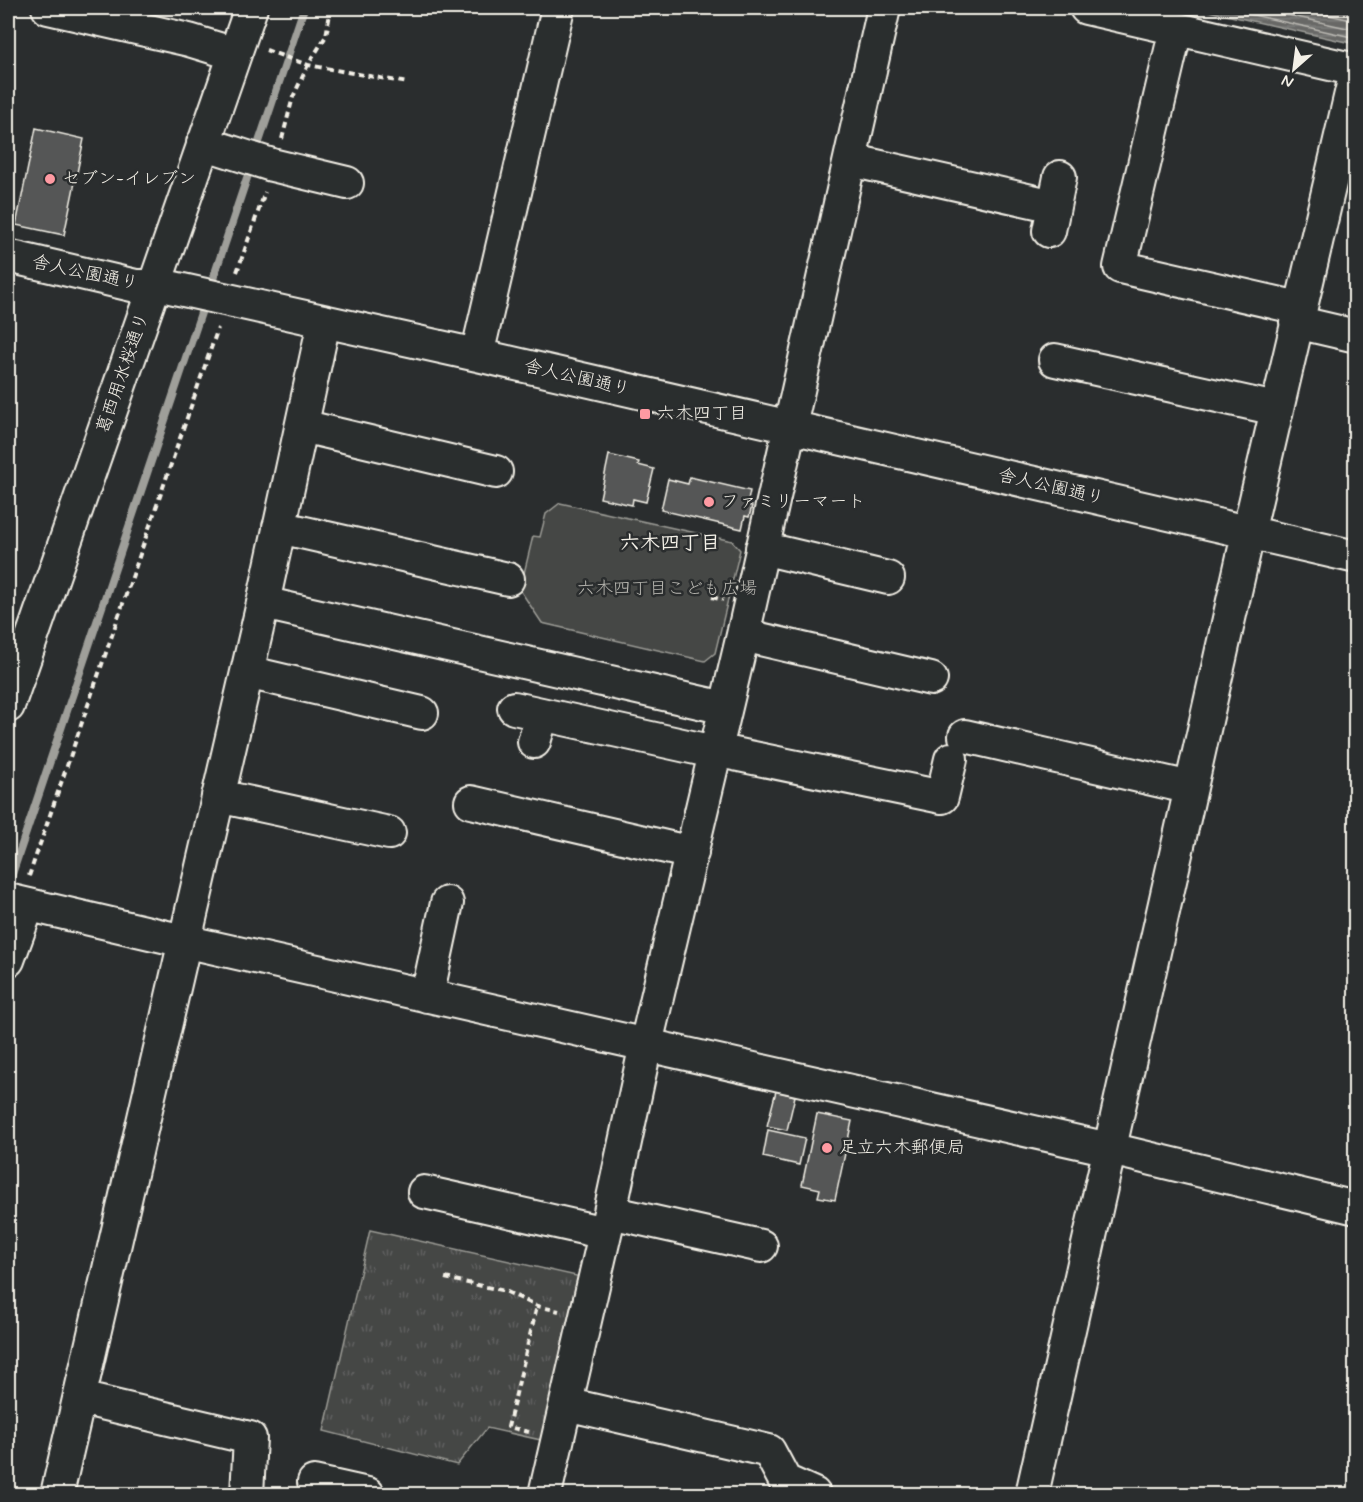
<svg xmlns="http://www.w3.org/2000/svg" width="1363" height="1502" font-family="Mynerve,'Klee One',sans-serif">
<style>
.grass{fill:url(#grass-tufts);stroke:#9c9c96;stroke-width:1.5}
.pitch{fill:#444645;stroke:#9c9c96;stroke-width:1.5}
.water{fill:url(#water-rules);stroke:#9f9f9a;stroke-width:1.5}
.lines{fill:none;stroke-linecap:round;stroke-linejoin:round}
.shore{stroke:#bcbab4;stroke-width:1.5}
.stream{stroke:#9f9f9a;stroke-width:8}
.building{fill:#555756;stroke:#f4f1e8;stroke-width:1.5}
.minor-casing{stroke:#f4f1e8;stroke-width:36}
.path{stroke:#f4f1e8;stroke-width:4;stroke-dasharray:6 4.5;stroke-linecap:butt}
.minor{stroke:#2a2d2e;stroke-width:32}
.poi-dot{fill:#ff9aa2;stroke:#2a2d2e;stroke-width:2}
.labels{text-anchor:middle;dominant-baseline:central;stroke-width:5;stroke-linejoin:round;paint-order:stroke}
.poi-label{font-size:18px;fill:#f4f1e8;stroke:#2a2d2e;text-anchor:start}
.street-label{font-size:18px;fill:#f4f1e8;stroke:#2a2d2e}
.park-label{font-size:18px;fill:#b6b5af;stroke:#2a2d2e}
.neighbourhood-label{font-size:20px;font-weight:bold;fill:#f4f1e8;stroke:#2a2d2e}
</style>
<defs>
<pattern id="grass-tufts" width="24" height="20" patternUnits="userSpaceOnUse" patternTransform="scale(1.5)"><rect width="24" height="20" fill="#444645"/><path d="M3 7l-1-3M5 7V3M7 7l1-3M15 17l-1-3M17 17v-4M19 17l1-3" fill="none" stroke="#606160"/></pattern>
<pattern id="water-rules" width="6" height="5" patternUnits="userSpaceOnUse" patternTransform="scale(1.5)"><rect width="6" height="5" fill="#676866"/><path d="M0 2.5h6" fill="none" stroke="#7d7e7c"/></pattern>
</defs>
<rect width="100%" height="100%" fill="#2a2d2e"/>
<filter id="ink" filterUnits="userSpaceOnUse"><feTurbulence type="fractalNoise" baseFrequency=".0167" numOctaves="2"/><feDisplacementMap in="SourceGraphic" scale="12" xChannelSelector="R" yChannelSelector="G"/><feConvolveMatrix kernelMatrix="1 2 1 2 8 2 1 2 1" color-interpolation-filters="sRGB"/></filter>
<g filter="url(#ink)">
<path class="grass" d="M 370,1230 L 581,1277 L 541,1440 L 487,1428 L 457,1465 L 324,1431 Z"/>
<path class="pitch" d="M 560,503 L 732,541 L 740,550 L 715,653 L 705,661 L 542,623 L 520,590 L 533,536 L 540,537 L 546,514 Z"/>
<path class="water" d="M 1195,8 L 1355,8 L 1355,44 Z"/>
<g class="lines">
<path class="shore" d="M 1222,8 L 1356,38
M 1256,8 L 1356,30
M 1297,8 L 1356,21"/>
<path class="stream" d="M 210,288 L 304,8
M 8,886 L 205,301"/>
</g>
<path class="building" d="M 36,128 L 84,139 L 64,235 L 16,225 Z
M 609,455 L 639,462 L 638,465 L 654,469 L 646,502 L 633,499 L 632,505 L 600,498 Z
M 690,477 L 750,491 L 747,505 L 752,506 L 749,517 L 745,516 L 742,529 L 661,510 L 668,479 L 688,484 Z
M 776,1091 L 795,1096 L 787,1130 L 767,1126 Z
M 817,1114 L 852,1121 L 835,1200 L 818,1197 L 820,1189 L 802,1185 Z
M 768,1130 L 805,1138 L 799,1165 L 763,1157 Z"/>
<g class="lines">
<defs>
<path id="minor" d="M 48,8 L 189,40 L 235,54
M 1086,8 L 1356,70
M 1176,29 L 1120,267 L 1299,308
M 203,143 L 272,165 L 347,183
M 850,160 L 1054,206
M 1049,231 L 1060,177
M 8,256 L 136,286 L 165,286 L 477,355 L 1356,557
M 1296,322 L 1356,336
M 477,355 L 558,8
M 1055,360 L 1276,409
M 302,426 L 496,472
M 279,527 L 508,579
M 762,548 L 888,578
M 263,603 L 725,708
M 743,635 L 931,679
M 247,672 L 422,713
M 8,706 L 251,8
M 514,708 L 714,752
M 965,736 L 1191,788
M 534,742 L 542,715
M 715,750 L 942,797 L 951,759
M 218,796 L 389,833
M 471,802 L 692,853
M 8,900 L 184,941 L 1127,1153 L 1356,1208
M 8,960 L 28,905
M 427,996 L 447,903
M 424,1192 L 605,1233
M 610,1212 L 761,1246
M 80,1398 L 250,1438 L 247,1494
M 566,1404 L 769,1451 L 785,1481 L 814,1494
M 314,1482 L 368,1494
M 57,1494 L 263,603 L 324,322
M 545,1494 L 610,1212 L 646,1044 L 743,635 L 884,8
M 1032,1494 L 1253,512 L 1356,72"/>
</defs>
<use href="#minor" class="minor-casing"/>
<path class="path" d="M 266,50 L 308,65 L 408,83
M 282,139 L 293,97 L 308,65 L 326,36 L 331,8
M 237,272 L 265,192
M 712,597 L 723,600
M 29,876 L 218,328
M 445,1278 L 505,1291 L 537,1306 L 559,1311
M 529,1432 L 508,1427 L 537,1306"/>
<use href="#minor" class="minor"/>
</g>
</g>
<g class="poi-dot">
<circle cx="50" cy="179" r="6"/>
<rect x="639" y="408" width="12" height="12" rx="3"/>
<circle cx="709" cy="502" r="6"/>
<circle cx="827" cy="1148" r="6"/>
</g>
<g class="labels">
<g class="poi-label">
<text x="62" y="179">セブン-イレブン</text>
<text x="657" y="414">六木四丁目</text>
<text x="721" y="502">ファミリーマート</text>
<text x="839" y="1148">足立六木郵便局</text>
</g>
<g class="street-label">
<text transform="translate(85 273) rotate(12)">舎人公園通り</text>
<text transform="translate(123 373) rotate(-71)">葛西用水桜通り</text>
<text transform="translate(577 378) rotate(13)">舎人公園通り</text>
<text transform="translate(1051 487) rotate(13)">舎人公園通り</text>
</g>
<g class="park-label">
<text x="667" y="589">六木四丁目こども広場</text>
</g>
<g class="neighbourhood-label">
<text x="670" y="543">六木四丁目</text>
</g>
</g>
<rect width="1363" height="1502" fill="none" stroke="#2a2d2e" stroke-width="30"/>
<rect x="15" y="15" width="1333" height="1472" fill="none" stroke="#f4f1e8" stroke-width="2" filter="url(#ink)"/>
<g transform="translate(1294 69) rotate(208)" stroke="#2a2d2e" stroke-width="4.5" paint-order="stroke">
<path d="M0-4.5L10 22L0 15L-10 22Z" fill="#f4f1e8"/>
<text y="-9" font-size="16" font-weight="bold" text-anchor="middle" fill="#f4f1e8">N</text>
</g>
</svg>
